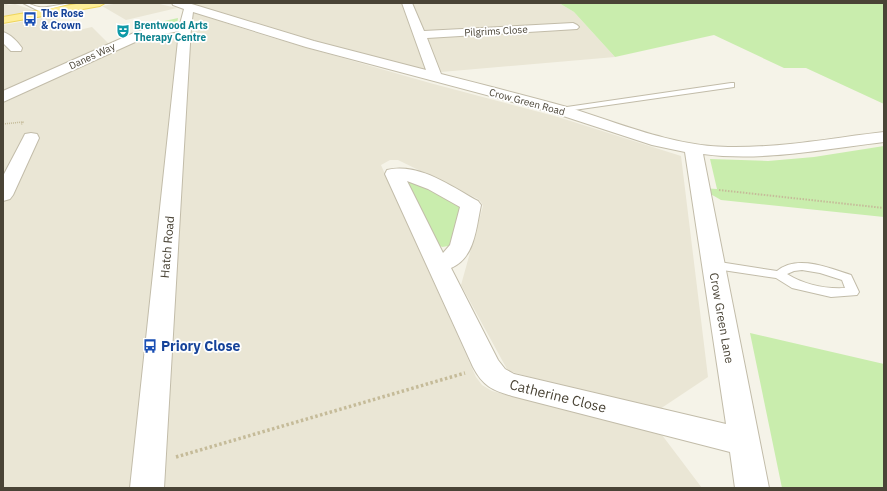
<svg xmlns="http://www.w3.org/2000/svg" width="887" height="491" font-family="'IBM Plex Sans',sans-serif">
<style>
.residential{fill:#eae6d5}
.green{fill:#c9edad}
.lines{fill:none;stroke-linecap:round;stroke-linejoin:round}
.lane-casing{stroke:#c2bca9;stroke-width:2}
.street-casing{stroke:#c2bca9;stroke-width:2}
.primary-casing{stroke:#efd55c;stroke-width:2}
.path-far2{stroke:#c5bb99;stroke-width:1.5;stroke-dasharray:1 1;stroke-linecap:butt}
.path-far1{stroke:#c5bb99;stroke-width:2;stroke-dasharray:1.5 1.5;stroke-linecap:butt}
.path{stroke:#c5bb99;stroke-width:3.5;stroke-dasharray:2.5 2.5;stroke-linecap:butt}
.lane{fill:#fff;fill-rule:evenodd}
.street{fill:#fff;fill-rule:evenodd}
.primary{fill:#ffee97;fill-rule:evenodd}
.labels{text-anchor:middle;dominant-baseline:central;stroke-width:3.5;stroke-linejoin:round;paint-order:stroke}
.far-transit-label{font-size:10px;font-weight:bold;fill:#164399;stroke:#fff;text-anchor:start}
.far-culture-label{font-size:10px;font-weight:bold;fill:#0d838f;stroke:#fff;text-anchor:start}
.far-street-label{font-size:10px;fill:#4a4436;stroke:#fff}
.street-label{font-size:12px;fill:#4a4436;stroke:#fff}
.near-transit-label{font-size:14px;font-weight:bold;fill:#164399;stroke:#fff;text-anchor:start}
.near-street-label{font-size:14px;fill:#4a4436;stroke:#fff}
</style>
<rect width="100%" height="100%" fill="#f5f3e8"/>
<path class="residential" d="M 3,3 L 9,5 L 15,4 L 36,11 L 3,18 Z
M 119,3 L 155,3 L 177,8 L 126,20 L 102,6 Z
M 181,3 L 559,3 L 574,12 L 615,57 L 441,72 L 420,71 Z
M 195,13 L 266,36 L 430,83 L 558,117 L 681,156 L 708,377 L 657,411 L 508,371 L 461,285 L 483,206 L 481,202 L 478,199 L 398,160 L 390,160 L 381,165 L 476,377 L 482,385 L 492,391 L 662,435 L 702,488 L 3,488 L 3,103 L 134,41 L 190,37 L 192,14 Z
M 54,16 L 70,32 L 92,27 L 109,44 L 3,91 L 3,25 Z"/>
<path class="green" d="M 559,3 L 884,3 L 884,104 L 806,68 L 784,68 L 714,35 L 615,57 L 574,12 Z
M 178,18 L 177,24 L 146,29 L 160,22 Z
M 884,146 L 884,217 L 721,200 L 700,188 L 717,189 L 710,159 L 768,161 L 814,157 Z
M 411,179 L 467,206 L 455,245 L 442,247 L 436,243 L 405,185 L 407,180 Z
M 750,333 L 884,364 L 884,488 L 782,488 Z"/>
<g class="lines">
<defs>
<path id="lane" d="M 23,3 C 30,3 33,6 39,7 C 45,9 64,3 73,3 L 45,10 L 50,13 L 47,15 Z
M 731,83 L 734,83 L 734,87 L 560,112 L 556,110 L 560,108 Z
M 713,261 L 777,271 C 797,254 829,268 851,275 L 859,292 L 857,295 L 831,297 L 792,288 L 776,278 L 709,268 L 707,265 L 709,262 ZM 802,270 L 820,273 L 842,280 L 845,288 C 825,289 805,285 787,274 L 794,271 Z"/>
<path id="street" d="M 172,3 L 188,3 L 195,5 L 314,41 L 426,70 L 402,3 L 412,3 L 424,31 L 573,23 L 577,25 L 579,27 L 577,29 L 427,38 L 441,74 C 483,85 525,95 567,107 C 619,123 672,146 728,147 C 780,148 832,138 884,132 L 884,142 C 824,149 763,162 703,154 L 769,488 L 735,488 L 730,452 L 512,396 C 492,390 483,386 473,367 L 385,174 L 387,170 C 419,162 452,187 478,201 L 481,205 C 476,228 475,258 451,268 L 498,360 L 505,369 L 514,374 L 726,424 L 685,152 L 652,145 L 554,113 L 306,47 L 193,12 L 191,27 L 164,488 L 130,488 L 179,31 L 144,38 L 3,102 L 3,91 L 136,32 L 150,28 L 180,24 L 184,9 L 173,5 ZM 407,181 L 428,189 L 460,207 L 450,245 L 443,253 Z
M 3,32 C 10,34 18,42 22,48 L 21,51 L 11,51 L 3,43 Z
M 31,133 L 37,134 L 39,138 L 13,195 L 10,199 L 3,201 L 3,176 L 23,138 L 25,134 Z"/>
<path id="primary" d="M 82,3 L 105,3 L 100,6 L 3,23 L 3,17 Z"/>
</defs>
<use href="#lane" class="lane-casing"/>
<use href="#street" class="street-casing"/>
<use href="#primary" class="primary-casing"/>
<path class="path-far2" d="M 3,124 L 23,122 L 21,125"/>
<path class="path-far1" d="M 719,190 L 884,208"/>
<path class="path" d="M 176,457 L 465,373"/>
<use href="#lane" class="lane"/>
<use href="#street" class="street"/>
<use href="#primary" class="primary"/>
</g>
<defs>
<symbol id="bus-bare" viewBox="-9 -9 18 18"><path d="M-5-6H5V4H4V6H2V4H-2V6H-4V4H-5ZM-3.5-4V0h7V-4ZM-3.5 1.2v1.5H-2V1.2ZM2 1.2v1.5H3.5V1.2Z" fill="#1a4fb4" stroke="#fff" stroke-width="2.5" paint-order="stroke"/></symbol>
<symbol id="theatre-bare" viewBox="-9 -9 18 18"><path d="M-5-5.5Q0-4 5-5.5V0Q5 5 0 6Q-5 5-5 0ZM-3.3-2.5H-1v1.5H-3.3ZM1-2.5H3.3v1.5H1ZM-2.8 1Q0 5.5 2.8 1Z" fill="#0f9aa8" stroke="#fff" stroke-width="2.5" paint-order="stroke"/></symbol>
</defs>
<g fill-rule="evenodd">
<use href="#bus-bare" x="20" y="9" width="20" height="20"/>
<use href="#theatre-bare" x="113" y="21" width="20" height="20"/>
<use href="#bus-bare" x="140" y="336" width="20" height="20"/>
</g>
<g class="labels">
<g class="far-transit-label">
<text x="41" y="13">The Rose<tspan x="41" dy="12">&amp; Crown</tspan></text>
</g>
<g class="far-culture-label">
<text x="134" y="25">Brentwood Arts<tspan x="134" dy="12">Therapy Centre</tspan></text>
</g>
<g class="far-street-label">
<text transform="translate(496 31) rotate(-3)">Pilgrims Close</text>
<text transform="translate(92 56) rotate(-25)">Danes Way</text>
<text transform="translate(527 102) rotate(15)">Crow Green Road</text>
</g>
<g class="street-label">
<text transform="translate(167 247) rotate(-85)">Hatch Road</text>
<text transform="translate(722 318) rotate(80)">Crow Green Lane</text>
</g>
<g class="near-transit-label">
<text x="161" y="346">Priory Close</text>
</g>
<g class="near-street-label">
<text transform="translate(558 396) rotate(14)">Catherine Close</text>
</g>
</g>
<rect width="887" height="491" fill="none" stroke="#4a4436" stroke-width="8"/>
</svg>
